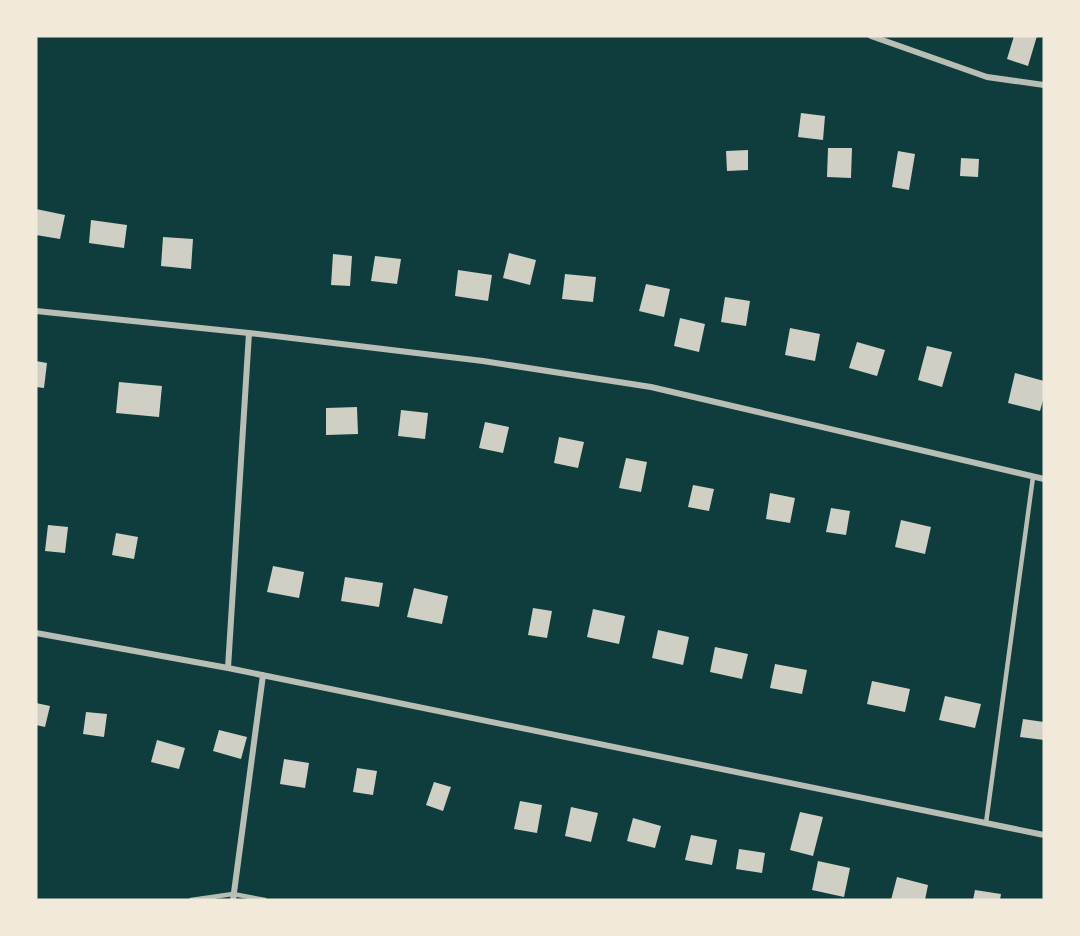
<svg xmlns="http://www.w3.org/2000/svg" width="1080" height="936" font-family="Commissioner,sans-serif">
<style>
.building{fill:#cfcfc3}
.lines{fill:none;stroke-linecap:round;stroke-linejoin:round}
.service{stroke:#b8beb3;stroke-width:4.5}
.minor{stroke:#b8beb3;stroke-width:6}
</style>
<rect width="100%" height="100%" fill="#0f3d3e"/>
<path class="building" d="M 1014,36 L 1037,36 L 1028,66 L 1007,59 Z
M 801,113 L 825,116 L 823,140 L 798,137 Z
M 828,148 L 852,148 L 851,178 L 827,177 Z
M 748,150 L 748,170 L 727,171 L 726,151 Z
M 898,151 L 915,154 L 909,190 L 892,187 Z
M 961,158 L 979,159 L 978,177 L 960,176 Z
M 36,209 L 65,215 L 60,239 L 36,235 Z
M 91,220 L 127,225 L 124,248 L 89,243 Z
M 163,237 L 193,239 L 191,269 L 161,266 Z
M 509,253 L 536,260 L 530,285 L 503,278 Z
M 333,254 L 352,256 L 350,286 L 331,285 Z
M 375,256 L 401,259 L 397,284 L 371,281 Z
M 458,270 L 492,275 L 488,301 L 455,296 Z
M 565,274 L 596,277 L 593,302 L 562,299 Z
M 646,284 L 670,289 L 664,317 L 639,311 Z
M 725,297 L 750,301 L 746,326 L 721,322 Z
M 680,318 L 705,324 L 699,352 L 674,346 Z
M 790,328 L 820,334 L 815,361 L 785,355 Z
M 857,342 L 885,350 L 877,376 L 849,368 Z
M 927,346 L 952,352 L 942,387 L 918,380 Z
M 36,361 L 47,363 L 44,388 L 36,387 Z
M 1015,373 L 1044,381 L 1044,397 L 1040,411 L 1008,403 Z
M 119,382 L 162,386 L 159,417 L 116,413 Z
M 357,407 L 358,434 L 326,435 L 326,408 Z
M 401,410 L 428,413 L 425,439 L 398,436 Z
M 485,422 L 509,427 L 503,453 L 479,448 Z
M 559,437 L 584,442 L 578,468 L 554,463 Z
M 626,458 L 647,462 L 641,492 L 619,488 Z
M 693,485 L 714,489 L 709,511 L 688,507 Z
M 770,493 L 795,498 L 790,523 L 766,519 Z
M 831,508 L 850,511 L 846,535 L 826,532 Z
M 901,520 L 931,527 L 925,554 L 895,547 Z
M 48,525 L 68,527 L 65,553 L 45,551 Z
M 116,533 L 138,537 L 134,559 L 112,555 Z
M 273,566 L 304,572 L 299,598 L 267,592 Z
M 345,577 L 383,583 L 379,607 L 341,601 Z
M 414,588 L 448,596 L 442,624 L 407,617 Z
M 533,608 L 552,611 L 547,638 L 528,635 Z
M 593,609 L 625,616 L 619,644 L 587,637 Z
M 658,630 L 689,637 L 683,665 L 652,658 Z
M 715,647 L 748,654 L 742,679 L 710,672 Z
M 775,664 L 807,670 L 802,694 L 770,688 Z
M 872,681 L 910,689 L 905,712 L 867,704 Z
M 945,696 L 981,704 L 975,728 L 939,720 Z
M 36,703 L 50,706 L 45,727 L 36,725 Z
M 86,712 L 107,714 L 104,737 L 83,734 Z
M 1023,719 L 1044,722 L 1044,740 L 1020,737 Z
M 219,730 L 247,737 L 241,759 L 213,751 Z
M 157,740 L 185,748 L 179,769 L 151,762 Z
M 284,759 L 309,763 L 305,788 L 280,784 Z
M 357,768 L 377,771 L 373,795 L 353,792 Z
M 434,782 L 451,787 L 443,811 L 426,805 Z
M 520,801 L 542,805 L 537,833 L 514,829 Z
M 571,807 L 598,813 L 591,842 L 565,836 Z
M 800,812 L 823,817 L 813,856 L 790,850 Z
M 633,818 L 661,826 L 655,848 L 627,841 Z
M 691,835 L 717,840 L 712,865 L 685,860 Z
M 739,849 L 765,853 L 762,873 L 736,869 Z
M 818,861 L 850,868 L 844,897 L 812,890 Z
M 897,877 L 928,885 L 925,900 L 891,900 Z
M 975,890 L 1001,894 L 1000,900 L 973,900 Z"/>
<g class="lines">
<path class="service" d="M 986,823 L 1033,477
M 191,900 L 233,894 L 265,900"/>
<path class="minor" d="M 871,36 L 987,77 L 1044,85
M 36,311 L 249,333 L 483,361 L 651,387 L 1044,479
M 36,633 L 228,668 L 1044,835
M 228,668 L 249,333
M 233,900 L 263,675"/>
</g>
<rect width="1080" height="936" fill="none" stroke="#f1e9da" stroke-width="75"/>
</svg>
